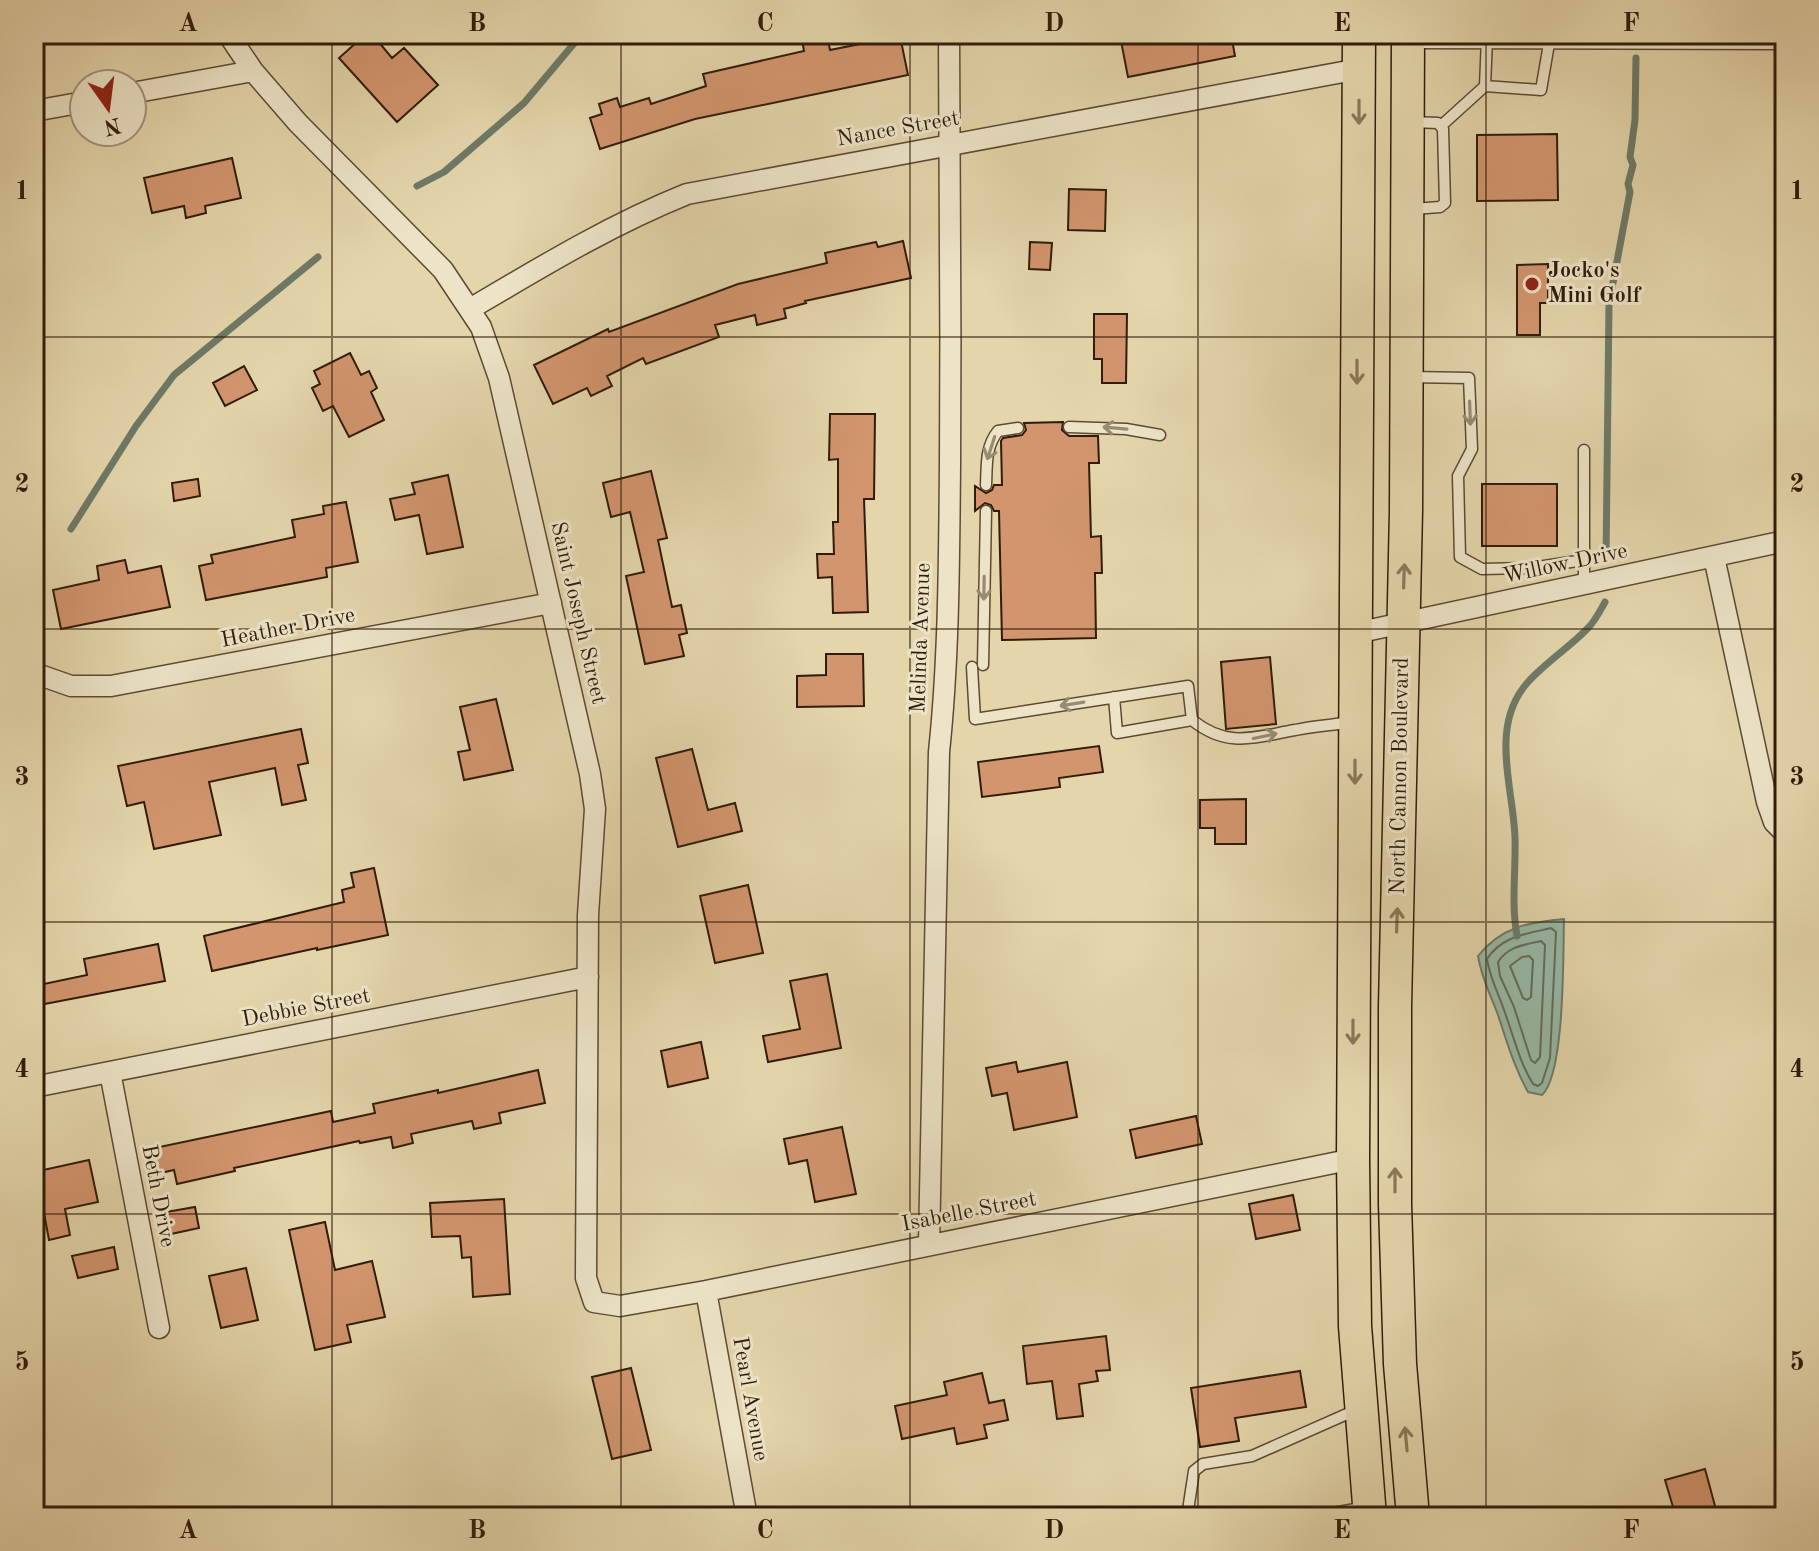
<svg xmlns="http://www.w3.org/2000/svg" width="1819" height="1551" font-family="'Old Standard TT',serif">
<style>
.water{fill:#96b9a6;stroke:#6e7a68;stroke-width:2}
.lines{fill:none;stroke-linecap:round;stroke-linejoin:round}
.shore{stroke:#646a58;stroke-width:2}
.stream{stroke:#6e7a68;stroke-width:7}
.building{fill:#d2956e;stroke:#311c0b;stroke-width:2}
.lane-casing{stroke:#5e4a33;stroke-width:13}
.street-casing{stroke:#5e4a33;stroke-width:23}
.primary-casing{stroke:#311c0b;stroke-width:35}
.lane{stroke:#ede4c8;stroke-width:10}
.street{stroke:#ede4c8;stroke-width:20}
.primary{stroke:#e4d5ab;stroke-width:32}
.oneway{stroke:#8a785b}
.oneway2{stroke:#988a73}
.grid{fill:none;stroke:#311c0b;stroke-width:2;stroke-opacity:0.55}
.poi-dot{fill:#8f2418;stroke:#ede4c8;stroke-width:3}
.labels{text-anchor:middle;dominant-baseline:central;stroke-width:6;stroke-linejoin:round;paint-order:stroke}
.street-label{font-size:22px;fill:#311c0b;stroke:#ede4c8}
.poi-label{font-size:22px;font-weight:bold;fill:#311c0b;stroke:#ede4c8;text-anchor:start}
.neatline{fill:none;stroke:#311c0b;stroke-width:3}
.grid-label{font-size:26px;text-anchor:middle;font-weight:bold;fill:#311c0b}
</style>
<rect width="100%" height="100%" fill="#e4d5ab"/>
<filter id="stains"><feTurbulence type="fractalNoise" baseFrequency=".0025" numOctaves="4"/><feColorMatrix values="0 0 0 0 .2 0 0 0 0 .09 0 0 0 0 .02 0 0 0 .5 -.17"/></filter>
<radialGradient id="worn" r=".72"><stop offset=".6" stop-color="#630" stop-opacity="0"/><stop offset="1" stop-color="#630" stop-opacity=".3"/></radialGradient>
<path class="water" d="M 1564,919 C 1563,955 1565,1074 1542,1095 L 1528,1092 C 1514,1067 1507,1042 1498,1015 C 1490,993 1482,980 1478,956 C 1501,927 1529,922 1564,919 Z"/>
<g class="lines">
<path class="shore" d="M 1551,928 L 1556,932 L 1550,1058 L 1542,1083 L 1538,1086 L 1533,1084 C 1519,1061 1514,1037 1505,1013 C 1499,994 1490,979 1487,959 C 1502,936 1526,934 1551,928 Z
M 1541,941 L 1545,945 L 1540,1057 L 1535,1063 L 1531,1060 L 1514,1007 L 1500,976 L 1498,962 C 1508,946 1524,945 1541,941 Z
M 1529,956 L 1533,960 L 1531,997 L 1527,1000 L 1523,998 L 1510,966 L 1522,957 Z"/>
<path class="stream" d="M 417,186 L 444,172 L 524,103 L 582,34
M 71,529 L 136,426 L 174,375 L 318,257
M 1606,560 L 1609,304 L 1630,192 L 1628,184 L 1633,165 L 1630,157 L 1635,120 L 1636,58
M 1517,936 C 1511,903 1516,871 1515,837 C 1513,786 1489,725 1528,682 C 1546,662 1570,647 1588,628 C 1595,621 1600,611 1605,602"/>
</g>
<path class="building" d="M 366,34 L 372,34 L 392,58 L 404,48 L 438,85 L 397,122 L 339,58 Z
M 801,34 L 827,34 L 830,50 L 900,36 L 908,75 L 695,119 L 600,149 L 590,118 L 602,114 L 599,104 L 617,98 L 620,107 L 649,98 L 651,104 L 706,86 L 703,74 L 804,51 Z
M 1159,34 L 1231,34 L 1235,56 L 1128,77 L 1121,41 Z
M 1557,134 L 1558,200 L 1477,201 L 1477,135 Z
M 232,158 L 241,198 L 205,206 L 206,213 L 186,218 L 184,206 L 152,213 L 144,178 Z
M 1069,189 L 1106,190 L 1105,231 L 1068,230 Z
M 903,241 L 911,278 L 805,301 L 806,303 L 784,309 L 786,318 L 757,325 L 755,315 L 715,325 L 719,337 L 646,364 L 643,358 L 607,376 L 612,386 L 591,396 L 587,388 L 553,404 L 534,365 L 608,329 L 609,332 L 738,284 L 827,263 L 825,253 L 876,242 L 878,247 Z
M 1030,242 L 1052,243 L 1050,270 L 1029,269 Z
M 1548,264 L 1548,303 L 1540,303 L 1540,335 L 1517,335 L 1517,265 Z
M 1094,314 L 1127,314 L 1126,383 L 1102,383 L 1102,359 L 1094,359 Z
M 350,353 L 361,375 L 369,371 L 377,388 L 371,392 L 384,420 L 349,437 L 333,406 L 323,411 L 312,388 L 320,384 L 314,371 Z
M 244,366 L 257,390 L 225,406 L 213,383 Z
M 830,414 L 875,414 L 874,499 L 864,499 L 868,612 L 833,613 L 832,577 L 818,578 L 817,554 L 834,554 L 833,522 L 838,522 L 838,459 L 829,460 Z
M 1063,422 L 1062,430 L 1069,436 L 1098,436 L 1099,463 L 1089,463 L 1091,537 L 1101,536 L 1102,573 L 1095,573 L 1096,638 L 1002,640 L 999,511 L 994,511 L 991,505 L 985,503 L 975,511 L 975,486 L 986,493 L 992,490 L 994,485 L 1002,485 L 1001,441 L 1003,438 L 1022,435 L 1026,430 L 1024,423 Z
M 651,471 L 667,538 L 658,540 L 672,607 L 681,605 L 687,633 L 679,635 L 684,656 L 645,664 L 626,576 L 644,572 L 630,512 L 611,517 L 603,483 Z
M 448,475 L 463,547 L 427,554 L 419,515 L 395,520 L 390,499 L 415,494 L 412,483 Z
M 198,479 L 200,496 L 174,501 L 172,483 Z
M 1482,484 L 1557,484 L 1557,546 L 1482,546 Z
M 346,502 L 358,562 L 326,568 L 327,577 L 206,600 L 199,566 L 213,563 L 211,555 L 295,537 L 292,520 L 324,514 L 323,506 Z
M 125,560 L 128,573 L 161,566 L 170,607 L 61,629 L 53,590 L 99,580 L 97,566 Z
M 826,654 L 863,654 L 864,706 L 797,707 L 797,676 L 826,675 Z
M 1270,657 L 1276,724 L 1226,729 L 1221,662 Z
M 496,699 L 513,770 L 464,780 L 458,752 L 470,750 L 460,707 Z
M 301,729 L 308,763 L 298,765 L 306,800 L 282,805 L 275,768 L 209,782 L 221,835 L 154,849 L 144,802 L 127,806 L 118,766 Z
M 1099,746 L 1103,772 L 1059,778 L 1060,787 L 982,797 L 978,762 Z
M 692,749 L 708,810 L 735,803 L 742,831 L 678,847 L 656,758 Z
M 1246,799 L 1246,844 L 1215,844 L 1215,828 L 1200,828 L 1200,800 Z
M 374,868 L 388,935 L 317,950 L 317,948 L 212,971 L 204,936 L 344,902 L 342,890 L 354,887 L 351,873 Z
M 748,885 L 763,953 L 715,963 L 700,896 Z
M 158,944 L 165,981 L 34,1006 L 34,986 L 87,975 L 84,959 Z
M 827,974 L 841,1048 L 768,1062 L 763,1036 L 800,1029 L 790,981 Z
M 701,1042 L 708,1078 L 668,1087 L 661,1051 Z
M 1016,1062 L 1018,1072 L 1067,1062 L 1077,1117 L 1014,1130 L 1007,1093 L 992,1096 L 986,1068 Z
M 538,1070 L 545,1103 L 499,1113 L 501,1123 L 474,1129 L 472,1121 L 411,1134 L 413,1143 L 393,1148 L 391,1137 L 360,1143 L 359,1141 L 234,1168 L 235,1171 L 177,1184 L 174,1170 L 156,1174 L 150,1149 L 331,1111 L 333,1122 L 375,1113 L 373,1104 L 438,1090 L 438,1093 Z
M 1196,1116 L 1202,1144 L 1136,1158 L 1130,1130 Z
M 842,1127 L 856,1194 L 815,1202 L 807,1160 L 789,1164 L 784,1139 Z
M 89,1160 L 98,1202 L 65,1209 L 70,1235 L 49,1240 L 44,1213 L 34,1215 L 34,1172 Z
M 1293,1195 L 1300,1230 L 1256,1239 L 1249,1204 Z
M 504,1199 L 510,1294 L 473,1297 L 471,1257 L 462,1258 L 460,1236 L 432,1237 L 430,1203 Z
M 195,1207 L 199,1228 L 171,1234 L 166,1212 Z
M 325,1222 L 335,1270 L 372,1261 L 385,1317 L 347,1325 L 351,1342 L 315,1350 L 289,1230 Z
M 114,1247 L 118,1269 L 78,1278 L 72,1256 Z
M 246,1268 L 258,1320 L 221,1328 L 209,1276 Z
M 1106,1336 L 1110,1370 L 1096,1371 L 1098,1381 L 1079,1384 L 1083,1416 L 1057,1419 L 1052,1381 L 1027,1384 L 1023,1346 Z
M 631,1368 L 651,1450 L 612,1459 L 592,1377 Z
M 1300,1371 L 1306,1407 L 1235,1418 L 1239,1441 L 1200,1447 L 1191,1388 Z
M 982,1373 L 989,1403 L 1004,1400 L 1008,1420 L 984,1425 L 987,1438 L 957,1444 L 954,1428 L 902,1439 L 895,1406 L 947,1395 L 944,1382 Z
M 1705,1469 L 1718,1517 L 1676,1517 L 1665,1480 Z"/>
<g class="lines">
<defs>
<path id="lane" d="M 1485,86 L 1541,90 L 1550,38
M 1411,122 L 1438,123 L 1443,129 L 1445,203 L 1440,207 L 1413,209
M 1442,125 L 1485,86 L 1487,38
M 1409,377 L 1469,378 L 1472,449 L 1458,476 L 1460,557 L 1482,569 L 1531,568 L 1584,560
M 1069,427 L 1126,429 L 1160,435
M 986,485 C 987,466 985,447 998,431 L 1018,428
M 1584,584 L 1584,450
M 983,665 L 986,511
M 972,667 L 975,719 L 1188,686 L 1192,720 L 1117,733 L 1114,697
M 1192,720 C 1228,749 1255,737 1295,730 C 1314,726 1333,725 1352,722
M 1187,1517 L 1194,1471 L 1203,1464 L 1252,1456 L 1356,1410
M 1310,1517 L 1367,1507"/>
<path id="street" d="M 228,34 L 253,71 L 298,123 L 443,270 L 481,327 L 499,378 L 590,774 L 595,809 L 588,915 L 586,1278 L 594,1302 L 620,1306 L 706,1291 L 1353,1159
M 1408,38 L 1785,39
M 132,93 L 253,71
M 34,111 L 84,102
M 470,309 C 541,267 610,225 687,194 L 1359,69
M 1714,557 L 1767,802 L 1774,822 L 1785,833
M 1356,633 L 1785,541
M 34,673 L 71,686 L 111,686 L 551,603
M 110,1072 L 159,1328
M 34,1087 L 588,977
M 929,1244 L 939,752 C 949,657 949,561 950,466 C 951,322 950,178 949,34
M 706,1291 L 747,1517"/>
<path id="primary" d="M 1359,34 L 1353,1159 L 1355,1326 L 1370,1517
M 1408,34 L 1406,511 L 1395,1007 L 1395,1204 L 1400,1364 L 1413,1517"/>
</defs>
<use href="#lane" class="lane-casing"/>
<use href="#street" class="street-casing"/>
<use href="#primary" class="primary-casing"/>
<use href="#lane" class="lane"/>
<use href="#street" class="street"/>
<use href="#primary" class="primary"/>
</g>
<defs><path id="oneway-shaft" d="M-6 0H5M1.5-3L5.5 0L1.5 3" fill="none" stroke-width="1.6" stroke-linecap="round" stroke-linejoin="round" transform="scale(2)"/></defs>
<g class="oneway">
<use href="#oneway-shaft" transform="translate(1359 112) rotate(90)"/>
<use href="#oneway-shaft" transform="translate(1357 372) rotate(90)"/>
<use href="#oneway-shaft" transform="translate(1404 576) rotate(-88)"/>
<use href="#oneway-shaft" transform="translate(1355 772) rotate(90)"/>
<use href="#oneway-shaft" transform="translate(1397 920) rotate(-88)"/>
<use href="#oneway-shaft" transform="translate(1353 1032) rotate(90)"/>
<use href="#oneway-shaft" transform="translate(1395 1180) rotate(-90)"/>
<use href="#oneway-shaft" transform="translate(1406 1439) rotate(-95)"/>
</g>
<g class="oneway2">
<use href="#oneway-shaft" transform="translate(1470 413) rotate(88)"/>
<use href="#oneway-shaft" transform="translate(1115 428) rotate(-175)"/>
<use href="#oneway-shaft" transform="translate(991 448) rotate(108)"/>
<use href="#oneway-shaft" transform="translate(984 588) rotate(91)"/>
<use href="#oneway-shaft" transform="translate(1072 704) rotate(171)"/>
<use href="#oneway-shaft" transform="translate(1265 736) rotate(-12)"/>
</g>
<path class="grid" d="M 332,34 L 332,1517M 621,34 L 621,1517M 910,34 L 910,1517M 1198,34 L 1198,1517M 1486,34 L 1486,1517M 34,337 L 1785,337M 34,629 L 1785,629M 34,922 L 1785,922M 34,1214 L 1785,1214"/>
<circle class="poi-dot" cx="1532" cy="284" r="8"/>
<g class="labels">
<g class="street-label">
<text transform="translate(898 129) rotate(-10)">Nance Street</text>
<text transform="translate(1565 564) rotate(-12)">Willow Drive</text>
<text transform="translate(578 613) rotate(77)">Saint Joseph Street</text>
<text transform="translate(288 628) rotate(-11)">Heather Drive</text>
<text transform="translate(921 638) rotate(-88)">Melinda Avenue</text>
<text transform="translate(1400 776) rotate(-89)">North Cannon Boulevard</text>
<text transform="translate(306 1008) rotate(-11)">Debbie Street</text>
<text transform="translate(158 1196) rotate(79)">Beth Drive</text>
<text transform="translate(969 1212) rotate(-11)">Isabelle Street</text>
<text transform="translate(750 1399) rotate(80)">Pearl Avenue</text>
</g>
<g class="poi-label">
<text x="1548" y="271">Jocko's<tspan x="1548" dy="25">Mini Golf</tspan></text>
</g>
</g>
<rect width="1819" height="1551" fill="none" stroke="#e4d5ab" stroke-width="88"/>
<g transform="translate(108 108) rotate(166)"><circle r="38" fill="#ede4c8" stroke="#a2947c" stroke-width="2"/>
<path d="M0-6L14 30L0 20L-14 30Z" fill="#8f2418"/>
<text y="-12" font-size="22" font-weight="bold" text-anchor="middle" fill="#311c0b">N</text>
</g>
<rect x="44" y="44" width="1731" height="1463" class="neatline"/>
<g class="grid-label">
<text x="188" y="31">A</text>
<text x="477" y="31">B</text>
<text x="765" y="31">C</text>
<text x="1054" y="31">D</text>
<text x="1342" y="31">E</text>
<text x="1631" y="31">F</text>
<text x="22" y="199">1</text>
<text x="1797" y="199">1</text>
<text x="22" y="492">2</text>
<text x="1797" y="492">2</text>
<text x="22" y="785">3</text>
<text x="1797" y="785">3</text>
<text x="22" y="1077">4</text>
<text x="1797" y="1077">4</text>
<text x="22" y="1370">5</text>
<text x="1797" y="1370">5</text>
<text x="188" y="1538">A</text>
<text x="477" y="1538">B</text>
<text x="765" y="1538">C</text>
<text x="1054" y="1538">D</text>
<text x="1342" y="1538">E</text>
<text x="1631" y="1538">F</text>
</g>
<rect width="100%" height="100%" filter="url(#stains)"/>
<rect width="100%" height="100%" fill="url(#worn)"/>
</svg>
